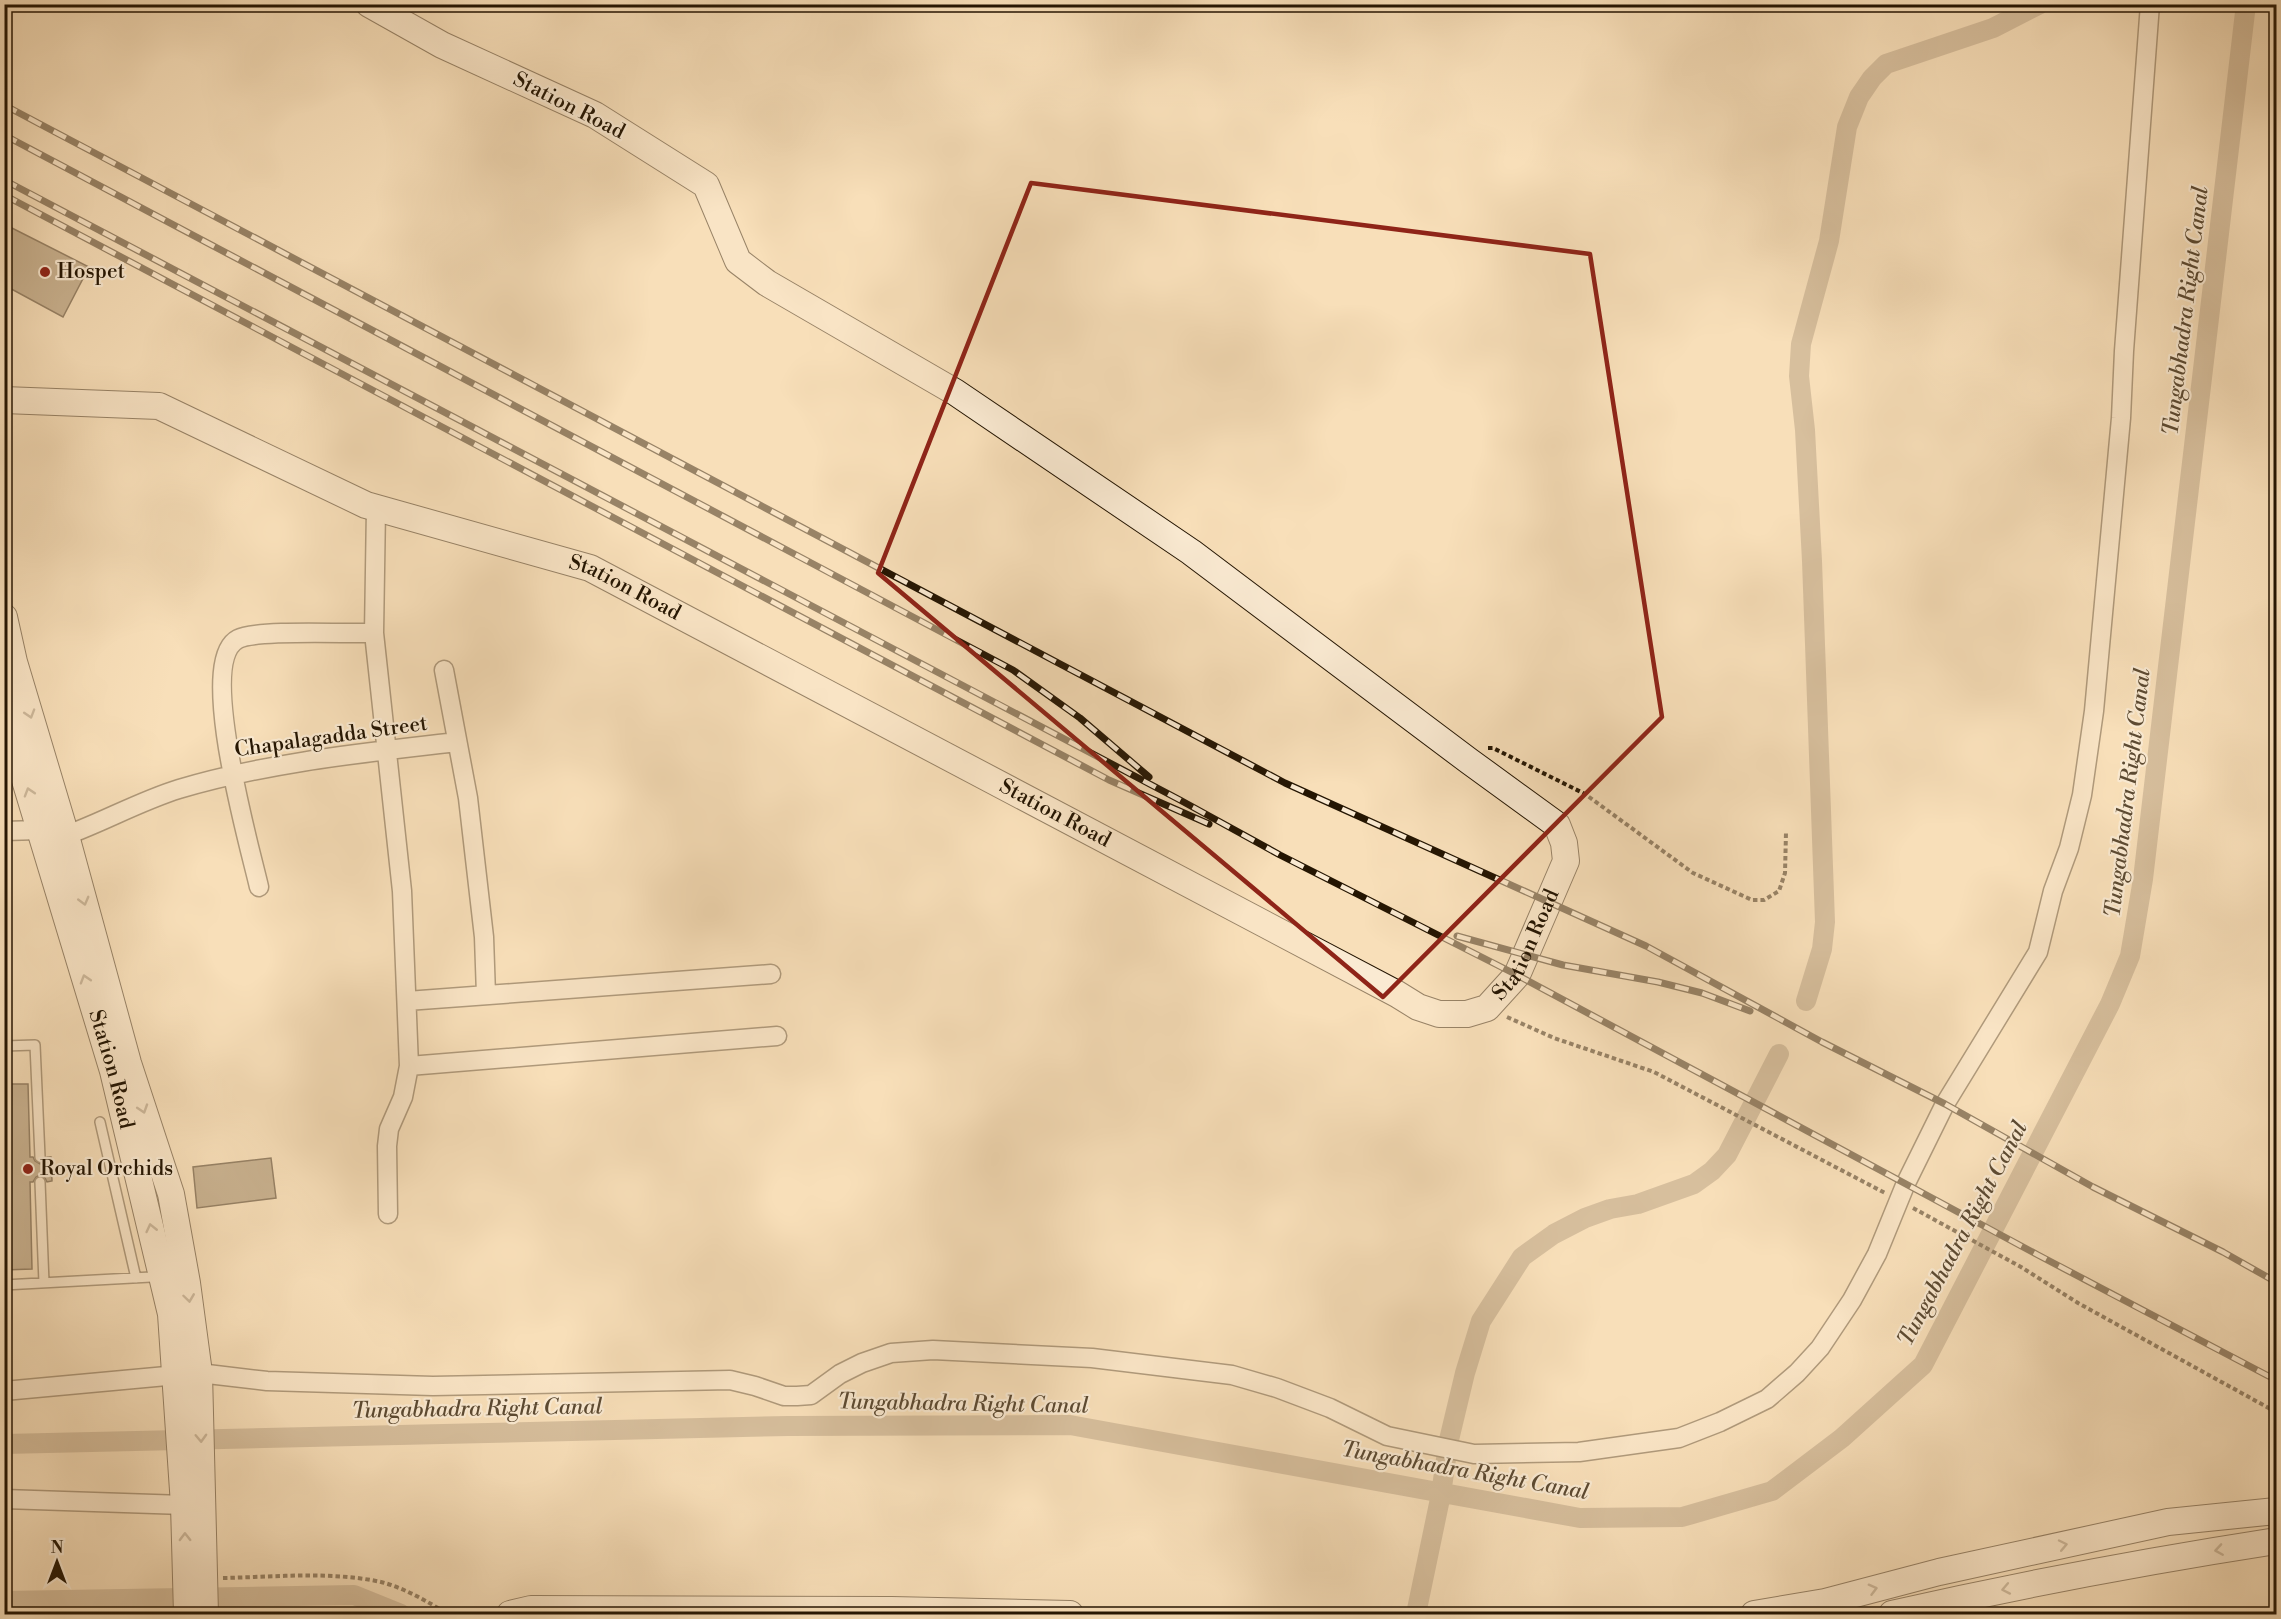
<svg xmlns="http://www.w3.org/2000/svg" width="2281" height="1619" font-family="'Libre Bodoni',serif">
<style>
.lines{fill:none;stroke-linecap:round;stroke-linejoin:round}
.canal{stroke:#b09a7b;stroke-width:20}
.building{fill:#927e61;stroke:#241502;stroke-width:1.5}
.lane-casing{stroke:#594830;stroke-width:12}
.street-casing{stroke:#594830;stroke-width:21}
.secondary-casing{stroke:#241502;stroke-width:28}
.path{stroke:#241502;stroke-width:4;stroke-dasharray:4.5 3;stroke-linecap:butt}
.lane{stroke:#faead2;stroke-width:9}
.street{stroke:#faead2;stroke-width:18}
.secondary{stroke:#faead2;stroke-width:26}
.rail-casing{stroke:#241502;stroke-width:7}
.rail{stroke:#faead2;stroke-width:4.5;stroke-dasharray:14;stroke-linecap:butt}
.oneway{stroke:#9a8a74}
.marked{fill:none;stroke:#8f2418;stroke-width:4.5;stroke-linejoin:round}
.poi-dot{fill:#8f2418;stroke:#faead2;stroke-width:2}
.labels{text-anchor:middle;dominant-baseline:central;stroke-width:4.5;stroke-linejoin:round;paint-order:stroke}
.street-label{font-size:21px;fill:#241502;stroke:#faead2}
.poi-label{font-size:21px;fill:#241502;stroke:#faead2;text-anchor:start}
.water-label{font-size:22px;font-style:italic;fill:#5c4a32;stroke:#faead2}
</style>
<rect width="100%" height="100%" fill="#f8dfb9"/>
<filter id="stains"><feTurbulence type="fractalNoise" baseFrequency=".00333" numOctaves="4"/><feColorMatrix values="0 0 0 0 .2 0 0 0 0 .09 0 0 0 0 .02 0 0 0 .5 -.17"/></filter>
<radialGradient id="worn" r=".72"><stop offset=".6" stop-color="#630" stop-opacity="0"/><stop offset="1" stop-color="#630" stop-opacity=".3"/></radialGradient>
<g class="lines">
<path class="canal" d="M 1806,1001 L 1822,949 L 1825,922 L 1812,561 L 1805,430 L 1799,376 L 1801,344 L 1829,241 L 1847,127 L 1859,97 L 1872,78 L 1886,64 L 1993,28 L 2040,4
M 4,1444 L 788,1426 L 1070,1425 L 1580,1518 L 1682,1517 L 1772,1491 L 1842,1438 L 1923,1365 L 2110,1004 L 2130,956 L 2143,879 L 2246,4
M 1448,1444 L 1465,1373 L 1481,1321 L 1522,1257 L 1554,1234 L 1585,1218 L 1610,1209 L 1638,1204 L 1694,1184 L 1712,1171 L 1727,1155 L 1779,1054
M 4,1601 L 354,1595 L 401,1614
M 1416,1614 L 1441,1494 L 1446,1459"/>
</g>
<path class="building" d="M 4,224 L 89,267 L 63,317 L 4,285 Z
M 4,1084 L 28,1084 L 30,1157 L 33,1157 L 35,1161 L 40,1164 L 44,1162 L 47,1157 L 51,1157 L 52,1181 L 47,1182 L 45,1178 L 40,1175 L 36,1177 L 33,1182 L 30,1182 L 32,1269 L 4,1270 Z
M 271,1158 L 276,1198 L 197,1208 L 193,1167 Z"/>
<g class="lines">
<defs>
<path id="lane" d="M 4,1046 L 35,1045 L 40,1157
M 100,1122 L 136,1278
M 40,1182 L 44,1283
M 4,1285 L 151,1277 L 160,1274"/>
<path id="street" d="M 376,508 L 374,633 L 402,891 L 409,1066 L 403,1097 L 389,1129 L 387,1146 L 388,1214
M 444,670 L 468,798 L 484,937 L 486,995
M 4,831 L 40,830
M 56,839 C 98,825 137,802 179,789 C 270,762 363,753 457,742
M 259,887 C 250,847 196,661 238,639 C 257,629 348,634 374,633
M 407,1001 L 771,974
M 409,1066 L 777,1036
M 4,1391 L 199,1373 L 267,1381 L 433,1386 L 730,1380 L 755,1386 L 784,1396 L 797,1396 L 811,1395 L 840,1374 L 862,1363 L 891,1353 L 933,1350 L 1092,1358 L 1232,1375 L 1277,1388 L 1330,1408 L 1387,1436 L 1474,1454 L 1579,1452 L 1679,1438 L 1720,1422 L 1767,1399 L 1797,1373 L 1820,1348 L 1852,1300 L 1877,1254 L 1906,1183 L 1945,1104 L 2038,952 L 2053,891 L 2069,848 L 2082,795 L 2094,711 L 2121,418 L 2124,351 L 2150,4
M 4,1499 L 184,1505"/>
<g id="secondary">
<path id="s1" d="M 4,400 L 159,406 L 366,505 L 590,568 L 1397,994 L 1418,1007 L 1439,1014 L 1467,1014 L 1487,1008 L 1517,975 L 1566,861 L 1564,843 L 1557,825 L 1469,761 L 1191,552 L 955,392 L 767,283 L 738,261 L 706,185 L 595,115 L 442,45 L 369,4"/>
<path d="M 4,617 L 14,662 L 66,836 L 128,1063 L 171,1194 L 187,1283 L 199,1373 L 205,1614"/>
<path id="s2" d="M 4,711 L 113,1071 L 171,1314 L 184,1505 L 187,1614"/>
<path d="M 510,1614 L 531,1609 L 892,1610 L 1070,1614"/>
<path d="M 1754,1614 L 1825,1602 L 1939,1572 L 2168,1522 L 2276,1511"/>
<path d="M 1892,1614 C 2019,1585 2147,1561 2276,1541"/>
</g>
</defs>
<use href="#lane" class="lane-casing"/>
<use href="#street" class="street-casing"/>
<use href="#secondary" class="secondary-casing"/>
<path class="path" d="M 1488,748 L 1493,748 L 1585,794 L 1693,873 L 1752,900 L 1764,900 L 1779,891 L 1785,873 L 1786,832
M 1507,1017 L 1554,1038 L 1654,1072 L 1885,1193
M 1913,1208 L 2021,1267 L 2078,1303 L 2276,1412
M 223,1578 C 275,1577 331,1571 381,1582 C 405,1588 428,1602 448,1614"/>
<use href="#lane" class="lane"/>
<use href="#street" class="street"/>
<use href="#secondary" class="secondary"/>
<defs>
<path id="rail" d="M 4,105 L 1285,783 L 1646,946 L 1822,1042 L 1945,1104 L 2093,1187 L 2223,1252 L 2276,1282
M 4,135 L 1013,670 L 1080,718 L 1149,777
M 4,180 L 1180,800 L 1280,855 L 1517,975 L 2038,1255 L 2276,1380
M 4,195 L 1109,780 L 1209,824
M 1457,936 L 1563,965 L 1658,982 L 1702,993 L 1750,1011"/>
</defs>
<use href="#rail" class="rail-casing"/>
<use href="#rail" class="rail"/>
</g>
<defs><path id="oneway-chevron" d="M-2-3.5L2.5 0L-2 3.5" fill="none" stroke-width="1.6" stroke-linecap="round" stroke-linejoin="round" transform="scale(1.5)"/></defs>
<g class="oneway">
<use href="#oneway-chevron" transform="translate(30 714) rotate(73)"/>
<use href="#oneway-chevron" transform="translate(29 792) rotate(-107)"/>
<use href="#oneway-chevron" transform="translate(84 901) rotate(75)"/>
<use href="#oneway-chevron" transform="translate(85 979) rotate(-107)"/>
<use href="#oneway-chevron" transform="translate(143 1109) rotate(72)"/>
<use href="#oneway-chevron" transform="translate(151 1228) rotate(-103)"/>
<use href="#oneway-chevron" transform="translate(189 1298) rotate(82)"/>
<use href="#oneway-chevron" transform="translate(201 1438) rotate(88)"/>
<use href="#oneway-chevron" transform="translate(185 1537) rotate(-91)"/>
<use href="#oneway-chevron" transform="translate(2063 1545) rotate(-12)"/>
<use href="#oneway-chevron" transform="translate(2219 1550) rotate(171)"/>
<use href="#oneway-chevron" transform="translate(1873 1589) rotate(-15)"/>
<use href="#oneway-chevron" transform="translate(2006 1589) rotate(169)"/>
</g>
<path d="M0 0H2281V1619H0ZM 1031,183 L 1590,254 L 1662,717 L 1383,997 L 878,573 Z" fill="#f8dfb9" fill-opacity=".55" fill-rule="evenodd"/>
<path class="marked" d="M 1031,183 L 1590,254 L 1662,717 L 1383,997 L 878,573 Z"/>
<g class="poi-dot">
<circle cx="45" cy="272" r="6"/>
<circle cx="28" cy="1169" r="6"/>
</g>
<g class="labels">
<g class="street-label">
<text transform="translate(569 106) rotate(27)">Station Road</text>
<text stroke="none"><textPath href="#s1" startOffset="657">Station Road</textPath></text>
<text transform="translate(331 737) rotate(-8)">Chapalagadda Street</text>
<text stroke="none"><textPath href="#s1" startOffset="1143">Station Road</textPath></text>
<text stroke="none"><textPath href="#s1" startOffset="1701">Station Road</textPath></text>
<text stroke="none"><textPath href="#s2" startOffset="374">Station Road</textPath></text>
</g>
<g class="poi-label">
<text x="57" y="272">Hospet</text>
<text x="40" y="1169">Royal Orchids</text>
</g>
<g class="water-label">
<text transform="translate(2186 311) rotate(-83)">Tungabhadra Right Canal</text>
<text transform="translate(2128 793) rotate(-83)">Tungabhadra Right Canal</text>
<text transform="translate(1963 1234) rotate(-62)">Tungabhadra Right Canal</text>
<text transform="translate(963 1404) rotate(1)">Tungabhadra Right Canal</text>
<text transform="translate(477 1409) rotate(-1)">Tungabhadra Right Canal</text>
<text transform="translate(1465 1471) rotate(10)">Tungabhadra Right Canal</text>
</g>
</g>
<rect width="2281" height="1619" fill="none" stroke="#f8dfb9" stroke-width="24"/>
<rect x="6" y="6" width="2269" height="1607" fill="none" stroke="#241502" stroke-width="3"/>
<rect x="12" y="12" width="2257" height="1595" fill="none" stroke="#241502" stroke-width="1.5"/>
<g transform="translate(57 1562)" stroke="#faead2" stroke-width="4.5" paint-order="stroke">
<path d="M0-4.5L10 22L0 15L-10 22Z" fill="#241502"/>
<text y="-9" font-size="16" font-weight="bold" text-anchor="middle" fill="#241502">N</text>
</g>
<rect width="100%" height="100%" filter="url(#stains)"/>
<rect width="100%" height="100%" fill="url(#worn)"/>
</svg>
